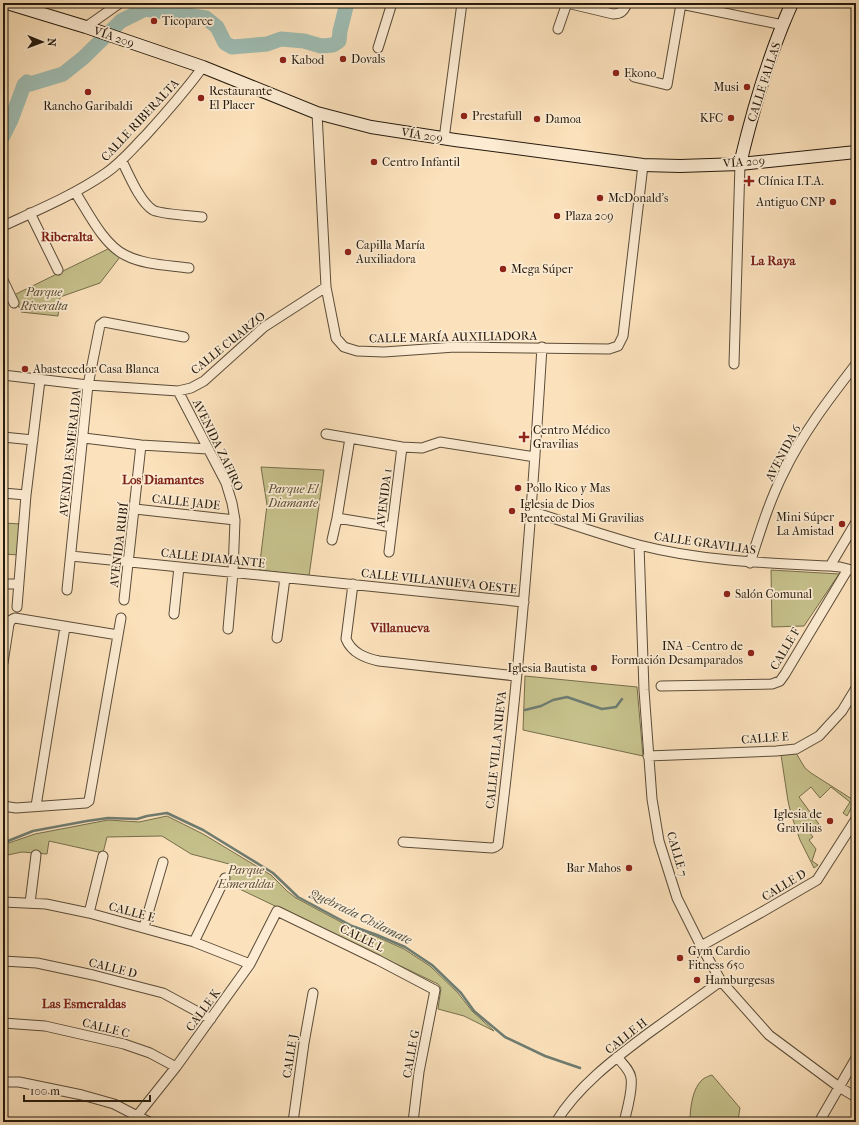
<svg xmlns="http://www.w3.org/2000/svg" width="859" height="1125" font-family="'IM FELL French Canon',serif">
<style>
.green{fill:#c6c18c;stroke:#766e4c}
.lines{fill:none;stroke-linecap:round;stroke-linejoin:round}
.stream{stroke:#6e7c71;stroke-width:2.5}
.river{stroke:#9fbdb3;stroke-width:15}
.street-casing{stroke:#5b4c39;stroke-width:11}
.secondary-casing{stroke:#251a0d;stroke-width:14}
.street{stroke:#fdecd3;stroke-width:9}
.secondary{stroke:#fdecd3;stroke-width:12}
.poi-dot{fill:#8f2418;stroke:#fdecd3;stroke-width:1.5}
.labels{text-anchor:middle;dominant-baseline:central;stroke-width:3.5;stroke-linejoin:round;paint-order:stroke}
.poi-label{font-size:12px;fill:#251a0d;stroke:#fdecd3;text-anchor:start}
.street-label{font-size:12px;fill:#251a0d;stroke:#fdecd3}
.park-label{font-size:12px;font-style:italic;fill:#554c33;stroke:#fdecd3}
.neighbourhood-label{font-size:13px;font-weight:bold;fill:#7a1f14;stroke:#fdecd3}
.water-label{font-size:13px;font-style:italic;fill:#505347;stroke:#fdecd3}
</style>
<rect width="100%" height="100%" fill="#fce2bc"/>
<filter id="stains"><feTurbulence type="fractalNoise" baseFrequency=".005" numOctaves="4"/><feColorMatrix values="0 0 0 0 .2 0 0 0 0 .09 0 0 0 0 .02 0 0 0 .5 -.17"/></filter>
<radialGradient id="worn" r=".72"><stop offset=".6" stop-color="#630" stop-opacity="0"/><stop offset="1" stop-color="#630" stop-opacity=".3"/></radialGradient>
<path class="green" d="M 110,248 L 120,257 L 100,283 L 60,297 L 58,316 L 21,312 L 14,295 Z
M 261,467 L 324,470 L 309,576 L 259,570 L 267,505 Z
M 3,523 L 22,524 L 19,555 L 3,554 Z
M 771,570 L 839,574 L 804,626 L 772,627 Z
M 525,676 L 637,687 L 643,756 L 523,730 Z
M 796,753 L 805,768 L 811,773 L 855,801 L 847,816 L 843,813 L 850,802 L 831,787 L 820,798 L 811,787 L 799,797 L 821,827 L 815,831 L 813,830 L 810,833 L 813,837 L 809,840 L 816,849 L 812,861 L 818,865 L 814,868 L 800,840 L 791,814 L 788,801 L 781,755 Z
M 167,816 L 203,834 L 271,875 L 287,891 L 296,898 L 352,928 L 375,936 L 404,949 L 430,966 L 458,993 L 472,1011 L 494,1031 L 464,1016 L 438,1009 L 441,988 L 438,984 L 227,883 L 233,865 L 191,854 L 162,836 L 107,837 L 103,853 L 49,841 L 47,854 L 22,852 L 3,856 L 3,845 L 35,834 L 108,820 L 139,822 Z
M 712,1075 L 740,1108 L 738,1120 L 736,1122 L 690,1122 C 690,1109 692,1088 703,1079 C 706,1077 709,1076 712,1075 Z"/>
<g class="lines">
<path class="stream" d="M 525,710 L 541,706 L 553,700 L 567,697 L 602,709 L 616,707 L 622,699
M 3,843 L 33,831 L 87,821 L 108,818 L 137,819 L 147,816 L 167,813 L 203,830 L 273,873 L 298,897 L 352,926 L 377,935 L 405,947 L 432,965 L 461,993 L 474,1011 L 505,1037 L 545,1056 L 580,1068"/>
<path class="river" d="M 3,136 L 11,120 L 24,85 L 27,82 L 30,84 L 63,74 L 83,58 L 121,21 L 145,9 L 206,18 L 217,27 L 225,43 L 232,47 L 267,44 L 281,39 L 304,41 L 321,46 L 333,45 L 339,41 L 340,31 L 347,3"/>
<defs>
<path id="street" d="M 567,3 L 613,14 C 621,14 624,11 627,3
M 86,27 L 120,3
M 558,29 L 567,3
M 378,48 L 392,3
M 634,77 L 667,85 L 681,4 L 783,25
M 317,113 L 326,287 L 336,338 L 344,347 L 357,351 L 384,352 L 455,347 L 609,349 L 618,346 L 623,336 L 643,165
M 444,139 L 462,3
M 122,161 C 129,175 140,202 153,210 C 159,214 193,216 202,217
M 75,192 C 88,212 103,244 125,255 C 144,265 168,265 189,268
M 30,213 L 58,270
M 3,226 C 38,210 74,195 106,173 C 122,162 133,148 146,135 C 166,113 185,91 203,67
M 3,280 L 14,303
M 734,364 L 740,164
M 3,375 L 88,385 L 178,391 L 191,388 L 204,381 L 264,327 L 326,287
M 178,391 L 226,483 L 232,503 L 235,520 L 233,572 L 228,629
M 326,434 L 402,447 L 422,448 L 440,442 L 535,457
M 3,437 L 33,440
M 84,438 L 141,445 L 208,449
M 3,493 L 26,495
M 135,509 L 235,520
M 530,511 C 566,522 602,535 639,545 C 701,561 766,563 830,566 L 840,567 L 856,571
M 337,518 L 392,527
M 332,540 L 337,518 L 350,438
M 639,545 L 644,690 L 652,799 L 659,841 L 677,898 L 701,946 L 721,981 L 769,1035 L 839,1087 L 856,1097
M 389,552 L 402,447
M 71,556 L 524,602
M 750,563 C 760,532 769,502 783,474 C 802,434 829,399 856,364
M 830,566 L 856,522
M 3,584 L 19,584
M 353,584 L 346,639 C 352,653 365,658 379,661 L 516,676
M 67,590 L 88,385 L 100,325 L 104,322 L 184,337
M 124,600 L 141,445
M 17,607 L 26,495 L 40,380
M 174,614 L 179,567
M 277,638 L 285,578
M 3,663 L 9,624 L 11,620 L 15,618 L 118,635
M 661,686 L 772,684 L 780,681 L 785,674 L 848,569
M 648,756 L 776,751 L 796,749 L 819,736 L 842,711 L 856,688
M 3,806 L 16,808 L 86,803 L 89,801 L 121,618
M 36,806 L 65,627
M 403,842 L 492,848 L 495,847 L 498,845 C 519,680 532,513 542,347
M 3,902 L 46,904 L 89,913 L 194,942 L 250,964
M 30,903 L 36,855
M 89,913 L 103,856
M 144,927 L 163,862
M 194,942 L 225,878
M 701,946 L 762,912 L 817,880 L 856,819
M 3,961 L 37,963 L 93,975 L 163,993 L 211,1019
M 3,1023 L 45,1026 L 124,1044 L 150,1053 L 176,1067
M 617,1057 C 622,1063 630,1070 631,1078 C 633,1090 627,1110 624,1122
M 3,1082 L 19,1082 L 82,1095 L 114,1104 L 149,1122
M 137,1116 L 176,1067 L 250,964 L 277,911 L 378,960 L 435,990 L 419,1072 L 413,1122
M 293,1122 L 304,1043 L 313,993
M 556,1122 C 577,1087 614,1059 646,1035 C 671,1017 696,999 721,981
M 819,1122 L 856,1058"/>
<path id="secondary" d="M 7,3 L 86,27 L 203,67 L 317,113 L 371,127 L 455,140 L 643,165 L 680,166 L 740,164 L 856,152
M 740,164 C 753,109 769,54 792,3"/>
</defs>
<use href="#street" class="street-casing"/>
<use href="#secondary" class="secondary-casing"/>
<use href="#street" class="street"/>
<use href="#secondary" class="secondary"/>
</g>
<g class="poi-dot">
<circle cx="154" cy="21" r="4"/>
<circle cx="343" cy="59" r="4"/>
<circle cx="283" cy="60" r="4"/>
<circle cx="616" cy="73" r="4"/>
<circle cx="747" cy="87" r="4"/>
<circle cx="88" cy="92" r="4"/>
<circle cx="201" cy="98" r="4"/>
<circle cx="464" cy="116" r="4"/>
<circle cx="731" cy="118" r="4"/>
<circle cx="537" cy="119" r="4"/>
<circle cx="374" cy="162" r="4"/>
<path d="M747 175h4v4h4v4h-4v4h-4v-4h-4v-4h4z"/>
<circle cx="600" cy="198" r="4"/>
<circle cx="833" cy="202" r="4"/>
<circle cx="557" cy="216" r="4"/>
<circle cx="348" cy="252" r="4"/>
<circle cx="503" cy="269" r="4"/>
<circle cx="25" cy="369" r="4"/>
<path d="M522 431h4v4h4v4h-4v4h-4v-4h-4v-4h4z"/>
<circle cx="518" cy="488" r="4"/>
<circle cx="512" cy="511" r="4"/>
<circle cx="842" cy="524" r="4"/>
<circle cx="727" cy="594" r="4"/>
<circle cx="751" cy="653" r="4"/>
<circle cx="594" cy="668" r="4"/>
<circle cx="830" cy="821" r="4"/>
<circle cx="629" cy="868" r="4"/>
<circle cx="680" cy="958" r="4"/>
<circle cx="697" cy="980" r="4"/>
</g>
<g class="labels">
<g class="poi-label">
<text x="162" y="21">Ticoparce</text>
<text x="351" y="59">Dovals</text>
<text x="291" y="60">Kabod</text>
<text x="624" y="73">Ekono</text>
<text x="739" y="87" text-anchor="end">Musi</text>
<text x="209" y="91">Restaurante<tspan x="209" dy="14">El Placer</tspan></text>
<text x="88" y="106" text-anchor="middle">Rancho Garibaldi</text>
<text x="472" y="116">Prestafull</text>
<text x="723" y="118" text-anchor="end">KFC</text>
<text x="545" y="119">Damoa</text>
<text x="382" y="162">Centro Infantil</text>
<text x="758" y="181">Clínica I.T.A.</text>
<text x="608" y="198">McDonald's</text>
<text x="825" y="202" text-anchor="end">Antiguo CNP</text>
<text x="565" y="216">Plaza 209</text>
<text x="356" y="245">Capilla María<tspan x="356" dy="14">Auxiliadora</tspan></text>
<text x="511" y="269">Mega Súper</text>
<text x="33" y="369">Abastecedor Casa Blanca</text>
<text x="533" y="430">Centro Médico<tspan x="533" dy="14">Gravilias</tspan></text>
<text x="526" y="488">Pollo Rico y Mas</text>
<text x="520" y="504">Iglesia de Dios<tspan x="520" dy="14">Pentecostal Mi Gravilias</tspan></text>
<text x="834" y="517" text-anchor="end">Mini Súper<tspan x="834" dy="14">La Amistad</tspan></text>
<text x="735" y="594">Salón Comunal</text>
<text x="743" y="646" text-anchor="end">INA - Centro de<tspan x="743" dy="14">Formación Desamparados</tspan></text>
<text x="586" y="668" text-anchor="end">Iglesia Bautista</text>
<text x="822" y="814" text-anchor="end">Iglesia de<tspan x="822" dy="14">Gravilias</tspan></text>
<text x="621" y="868" text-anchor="end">Bar Mahos</text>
<text x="688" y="951">Gym Cardio<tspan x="688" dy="14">Fitness 650</tspan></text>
<text x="705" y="980">Hamburgesas</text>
</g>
<g class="street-label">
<text transform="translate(114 37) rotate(19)">VÍA 209</text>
<text transform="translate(764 82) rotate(-72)">CALLE FALLAS</text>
<text transform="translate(140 120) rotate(-47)">CALLE RIBERALTA</text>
<text transform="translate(422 135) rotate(9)">VÍA 209</text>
<text transform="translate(744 162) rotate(-4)">VÍA 209</text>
<text transform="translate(453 337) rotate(-1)">CALLE MARÍA AUXILIADORA</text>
<text transform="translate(228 343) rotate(-39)">CALLE CUARZO</text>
<text transform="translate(218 445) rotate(64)">AVENIDA ZAFIRO</text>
<text transform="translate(70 453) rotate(-84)">AVENIDA ESMERALDA</text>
<text transform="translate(783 453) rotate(-62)">AVENIDA 6</text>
<text transform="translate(384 498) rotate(-83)">AVENIDA 1</text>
<text transform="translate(186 502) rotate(6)">CALLE JADE</text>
<text transform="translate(705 543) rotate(8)">CALLE GRAVILIAS</text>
<text transform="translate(119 545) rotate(-83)">AVENIDA RUBÍ</text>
<text transform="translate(213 558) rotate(6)">CALLE DIAMANTE</text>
<text transform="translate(439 581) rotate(6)">CALLE VILLANUEVA OESTE</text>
<text transform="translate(785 649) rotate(-59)">CALLE F</text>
<text transform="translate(765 738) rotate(-4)">CALLE E</text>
<text transform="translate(496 750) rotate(-84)">CALLE VILLA NUEVA</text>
<text transform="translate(677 854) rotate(74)">CALLE 7</text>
<text transform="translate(784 885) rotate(-31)">CALLE D</text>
<text transform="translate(132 912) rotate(15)">CALLE E</text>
<text transform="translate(362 938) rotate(26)">CALLE L</text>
<text transform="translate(113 968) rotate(14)">CALLE D</text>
<text transform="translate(203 1010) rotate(-54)">CALLE K</text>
<text transform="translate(106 1028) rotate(14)">CALLE C</text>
<text transform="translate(626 1036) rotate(-38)">CALLE H</text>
<text transform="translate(411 1054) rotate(-80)">CALLE G</text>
<text transform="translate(290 1056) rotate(-81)">CALLE J</text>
</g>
<g class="park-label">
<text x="44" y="292">Parque<tspan x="44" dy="14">Riveralta</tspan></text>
<text x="293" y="489">Parque El<tspan x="293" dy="14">Diamante</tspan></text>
<text x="246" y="870">Parque<tspan x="246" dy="14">Esmeraldas</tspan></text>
</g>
<g class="neighbourhood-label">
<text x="67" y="236">Riberalta</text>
<text x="773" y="260">La Raya</text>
<text x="163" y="479">Los Diamantes</text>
<text x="400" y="627">Villanueva</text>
<text x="84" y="1003">Las Esmeraldas</text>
</g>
<g class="water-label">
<text transform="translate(361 916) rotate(26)">Quebrada Chilamate</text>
</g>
</g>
<rect width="859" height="1125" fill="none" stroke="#fce2bc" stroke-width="16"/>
<rect x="4" y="4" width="851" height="1117" fill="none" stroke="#251a0d" stroke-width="2"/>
<rect x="8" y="8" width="843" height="1109" fill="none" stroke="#251a0d"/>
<g transform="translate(42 42) rotate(91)" stroke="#fdecd3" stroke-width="3" paint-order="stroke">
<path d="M0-3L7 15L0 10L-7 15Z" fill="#251a0d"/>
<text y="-6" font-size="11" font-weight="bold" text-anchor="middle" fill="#251a0d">N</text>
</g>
<path d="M24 1095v6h126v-6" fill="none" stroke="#251a0d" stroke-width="2"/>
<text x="30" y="1095" font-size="12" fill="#251a0d" stroke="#fdecd3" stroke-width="3" paint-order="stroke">100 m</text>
<rect width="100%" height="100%" filter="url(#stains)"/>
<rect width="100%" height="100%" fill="url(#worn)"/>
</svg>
